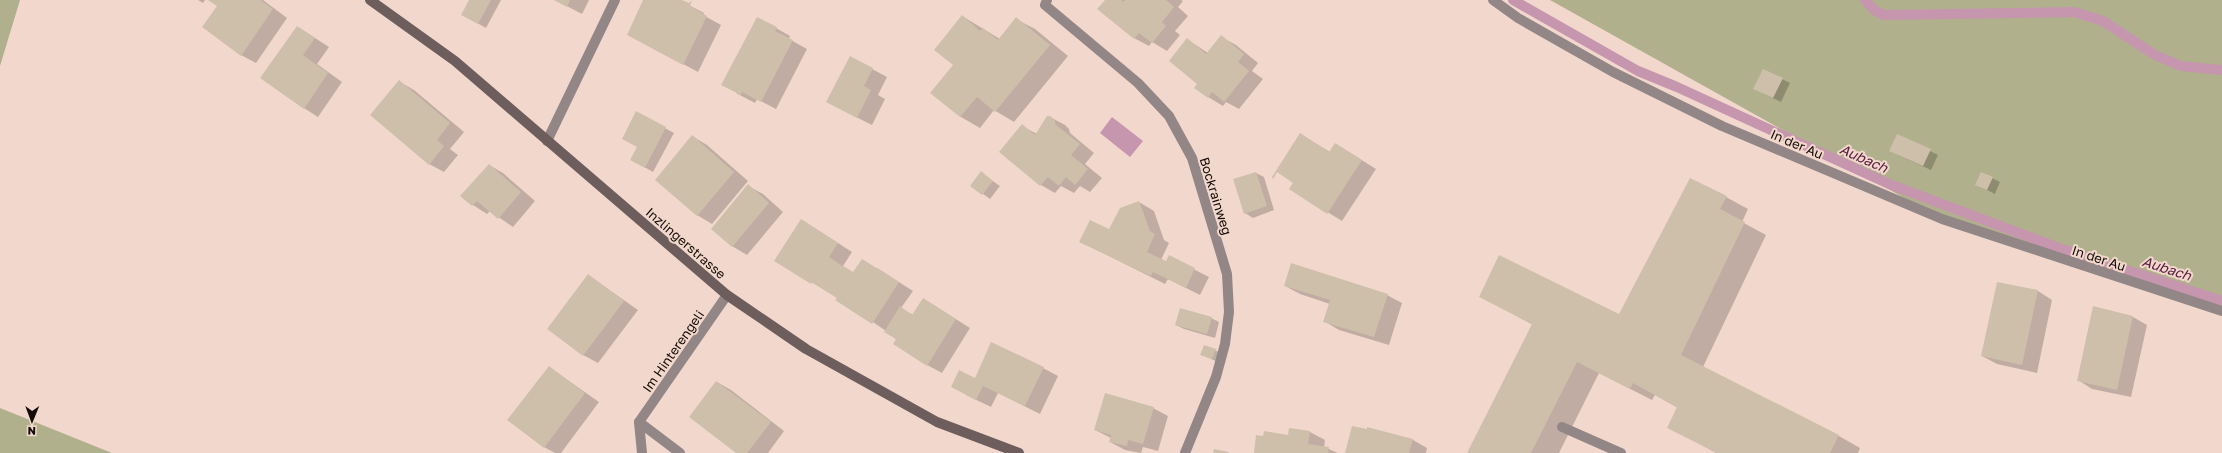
<svg xmlns="http://www.w3.org/2000/svg" width="2222" height="453" font-family="'Golos Text',sans-serif">
<style>
.green{fill:#b1b08d}
.water{fill:#c696af}
.shadow{fill:#0003}
.lines{fill:none;stroke-linecap:round;stroke-linejoin:round}
.stream{stroke:#c696af;stroke-width:10}
.building{fill:#cebfab}
.lane{stroke:#928686;stroke-width:10}
.street{stroke:#928686;stroke-width:10}
.secondary{stroke:#6e5d5d;stroke-width:10}
.labels{text-anchor:middle;dominant-baseline:central;stroke-width:4;stroke-linejoin:round;paint-order:stroke}
.street-label{font-size:13px;fill:#130b07;stroke:#f2d8cc}
.water-label{font-size:14px;font-style:italic;fill:#5b2044;stroke:#f2d8cc}
</style>
<rect width="100%" height="100%" fill="#f2d8cc"/>
<path class="green" d="M 0,0 L 20,0 L 0,66 Z
M 1550,0 L 2222,0 L 2222,301 L 1942,219 Z
M 0,408 L 112,453 L 0,453 Z"/>
<path class="water" d="M 1112,117 L 1143,141 L 1130,157 L 1100,133 Z"/>
<path class="shadow" d="M 198,0 L 205,0 L 203,3 Z
M 209,0 L 263,0 L 287,18 L 256,63 L 241,55 L 218,6 Z
M 471,0 L 501,0 L 486,28 L 463,15 Z
M 555,0 L 589,0 L 582,14 Z
M 644,0 L 679,0 L 704,13 L 703,15 L 721,25 L 698,72 L 642,42 Z
M 1106,0 L 1181,0 L 1183,1 L 1178,7 L 1188,16 L 1175,31 L 1180,35 L 1167,51 L 1152,42 L 1149,46 L 1134,38 Z
M 962,16 L 1000,39 L 1016,19 L 1035,29 L 1068,56 L 1014,122 L 994,110 L 980,128 L 961,117 L 931,93 L 954,65 Z
M 298,27 L 329,47 L 317,64 L 342,82 L 318,117 L 304,108 Z
M 776,28 L 790,36 L 789,39 L 807,49 L 776,109 L 757,99 L 755,103 L 736,93 Z
M 1221,37 L 1236,45 L 1258,63 L 1252,71 L 1263,79 L 1239,109 L 1226,102 L 1223,106 L 1208,97 L 1199,84 L 1188,40 L 1208,53 Z
M 850,57 L 887,77 L 878,95 L 885,99 L 872,125 L 842,110 Z
M 1782,79 L 1790,83 L 1781,102 L 1762,93 Z
M 400,82 L 414,90 L 464,132 L 450,149 L 458,155 L 444,172 L 429,164 Z
M 637,113 L 674,133 L 653,172 L 639,164 Z
M 1047,117 L 1050,117 L 1065,125 L 1069,129 L 1070,133 L 1094,153 L 1085,164 L 1102,178 L 1090,192 L 1080,186 L 1074,193 L 1061,186 L 1055,193 L 1041,185 L 1022,126 L 1037,134 Z
M 1300,134 L 1330,152 L 1336,144 L 1376,169 L 1342,221 L 1290,189 L 1294,182 Z
M 1898,135 L 1938,155 L 1931,170 L 1898,155 Z
M 692,136 L 707,145 L 748,181 L 712,224 L 697,215 Z
M 489,165 L 503,173 L 535,201 L 513,227 L 490,211 L 487,214 L 473,205 L 461,196 Z
M 981,173 L 1000,186 L 990,199 L 971,185 Z
M 1256,173 L 1264,177 L 1274,210 L 1253,218 L 1245,213 Z
M 1992,178 L 2000,182 L 1995,194 L 1977,185 Z
M 748,186 L 763,194 L 783,212 L 747,255 L 732,246 Z
M 1726,197 L 1748,209 L 1742,222 L 1766,235 L 1703,367 L 1839,436 L 1860,448 L 1858,453 L 1716,453 L 1669,427 L 1678,408 L 1655,395 L 1652,400 L 1599,373 L 1559,453 L 1468,453 L 1533,325 L 1480,296 L 1619,315 Z
M 1139,202 L 1154,211 L 1164,240 L 1169,243 L 1161,260 L 1167,263 L 1170,257 L 1209,277 L 1200,295 L 1168,279 L 1165,284 L 1095,249 L 1110,231 Z
M 802,220 L 852,252 L 843,266 L 854,273 L 877,268 L 913,291 L 901,308 L 913,315 L 924,299 L 970,328 L 942,373 L 927,365 L 886,331 L 838,298 L 776,261 Z
M 588,275 L 638,310 L 598,363 L 583,355 Z
M 1998,283 L 2038,291 L 2052,300 L 2037,373 L 1997,364 L 1982,356 Z
M 1285,286 L 1387,295 L 1402,303 L 1389,345 L 1339,330 L 1324,321 L 1330,304 L 1300,294 Z
M 2094,308 L 2133,317 L 2147,325 L 2131,397 L 2092,389 L 2078,380 Z
M 1211,318 L 1219,322 L 1215,338 L 1184,329 L 1176,325 Z
M 1215,350 L 1223,355 L 1220,363 L 1202,355 Z
M 549,367 L 599,402 L 561,453 L 555,453 L 544,447 Z
M 1043,368 L 1058,376 L 1040,414 L 998,393 L 991,407 L 966,395 L 975,379 Z
M 717,382 L 731,390 L 784,431 L 768,453 L 738,453 Z
M 1153,408 L 1168,416 L 1158,451 L 1143,447 L 1141,453 L 1125,450 L 1110,442 L 1111,438 L 1095,430 Z
M 1368,428 L 1413,440 L 1427,448 L 1426,453 L 1346,453 Z
M 1290,429 L 1310,432 L 1325,440 L 1324,447 L 1338,453 L 1255,453 L 1289,436 Z"/>
<g class="lines">
<path class="stream" d="M 1513,0 L 1638,71 L 1677,87 L 1889,184 L 2059,248 L 2222,301
M 1865,0 L 1874,10 L 1884,15 L 2074,12 L 2103,21 L 2155,55 L 2181,66 L 2222,70"/>
</g>
<path class="building" d="M 208,0 L 260,0 L 273,9 L 241,56 L 202,27 L 217,6 Z
M 469,0 L 491,0 L 478,24 L 461,15 Z
M 554,0 L 570,0 L 567,7 Z
M 643,0 L 682,0 L 689,3 L 692,0 L 690,6 L 707,16 L 683,65 L 627,35 Z
M 1105,0 L 1121,0 L 1124,2 L 1125,0 L 1166,0 L 1174,7 L 1162,22 L 1166,26 L 1152,43 L 1139,33 L 1134,39 L 1097,9 Z
M 962,15 L 980,31 L 983,28 L 998,40 L 1016,17 L 1050,45 L 995,112 L 977,97 L 960,117 L 930,93 L 953,65 L 934,50 Z
M 757,17 L 777,27 L 775,31 L 793,40 L 761,102 L 742,92 L 741,95 L 721,85 Z
M 297,26 L 315,38 L 303,55 L 328,73 L 304,109 L 260,78 Z
M 1221,35 L 1244,54 L 1238,62 L 1249,71 L 1224,102 L 1212,92 L 1208,98 L 1194,88 L 1197,84 L 1169,61 L 1187,38 L 1206,54 Z
M 850,56 L 873,68 L 864,86 L 871,90 L 857,118 L 826,102 Z
M 1763,69 L 1783,78 L 1773,98 L 1753,89 Z
M 399,80 L 450,123 L 437,140 L 444,146 L 429,165 L 370,115 Z
M 636,111 L 666,127 L 645,168 L 630,160 L 637,147 L 622,139 Z
M 1047,116 L 1050,116 L 1055,120 L 1055,124 L 1080,144 L 1071,155 L 1088,169 L 1075,185 L 1066,177 L 1059,186 L 1048,177 L 1040,186 L 999,152 L 1022,124 L 1035,135 Z
M 1300,133 L 1329,152 L 1335,143 L 1362,160 L 1327,214 L 1289,189 L 1293,183 L 1277,172 L 1273,179 L 1272,177 Z
M 1897,134 L 1931,149 L 1923,166 L 1889,151 Z
M 692,135 L 734,172 L 697,216 L 655,180 Z
M 489,164 L 521,192 L 498,219 L 477,201 L 472,206 L 460,196 Z
M 981,171 L 993,181 L 982,195 L 970,186 Z
M 1256,172 L 1267,206 L 1244,214 L 1233,179 Z
M 1981,172 L 1993,177 L 1987,190 L 1975,185 Z
M 1690,178 L 1727,196 L 1720,209 L 1745,222 L 1681,355 L 1839,435 L 1830,453 L 1717,453 L 1667,428 L 1677,407 L 1633,383 L 1630,389 L 1577,362 L 1531,453 L 1467,453 L 1532,324 L 1479,297 L 1499,255 L 1619,314 Z
M 748,184 L 769,203 L 732,247 L 711,229 Z
M 1139,201 L 1150,231 L 1155,234 L 1147,252 L 1166,261 L 1169,255 L 1195,268 L 1186,288 L 1153,272 L 1151,276 L 1079,242 L 1090,220 L 1109,229 L 1120,208 Z
M 801,219 L 838,243 L 829,257 L 841,265 L 853,272 L 862,259 L 899,282 L 872,324 L 835,300 L 837,298 L 824,290 L 812,282 L 811,284 L 774,261 Z
M 1291,263 L 1388,294 L 1374,337 L 1323,322 L 1330,300 L 1284,286 Z
M 588,274 L 624,301 L 583,356 L 547,329 Z
M 1997,282 L 2038,290 L 2022,365 L 1981,356 Z
M 923,298 L 956,319 L 927,366 L 893,344 L 896,339 L 884,332 L 900,306 L 912,315 Z
M 2093,306 L 2133,316 L 2117,390 L 2077,381 Z
M 1180,308 L 1212,317 L 1207,334 L 1175,325 Z
M 991,342 L 1044,367 L 1025,406 L 983,386 L 976,400 L 951,387 L 959,370 L 975,378 Z
M 1204,345 L 1216,349 L 1212,359 L 1200,355 Z
M 549,366 L 585,393 L 544,448 L 507,420 Z
M 716,381 L 771,422 L 747,453 L 736,453 L 689,417 Z
M 1105,393 L 1154,407 L 1143,444 L 1128,440 L 1127,446 L 1109,442 L 1111,435 L 1094,430 Z
M 1352,426 L 1367,429 L 1367,427 L 1413,439 L 1409,453 L 1345,453 Z
M 1289,428 L 1310,431 L 1308,444 L 1329,447 L 1328,453 L 1254,453 L 1256,435 L 1263,436 L 1264,431 L 1288,435 Z
M 1214,449 L 1229,452 L 1229,453 L 1213,453 Z"/>
<g class="lines">
<path class="lane" d="M 1493,0 L 1518,18 L 1613,72 L 1722,126 L 1942,219 L 2222,311
M 547,141 L 615,0
M 639,422 L 680,453
M 1562,427 L 1621,453"/>
<path class="street" d="M 1047,0 L 1045,5 L 1138,83 L 1169,116 L 1192,158 L 1227,274 L 1229,312 L 1225,344 L 1216,377 L 1185,453
M 642,453 L 639,422 L 727,295"/>
<path class="secondary" d="M 370,0 L 455,61 L 727,295 L 806,349 L 937,422 L 1019,453"/>
</g>
<g class="labels">
<g class="street-label">
<text transform="translate(1797 144) rotate(23)">In der Au</text>
<text transform="translate(1216 196) rotate(73)">Bockrainweg</text>
<text transform="translate(686 243) rotate(41)">Inzlingerstrasse</text>
<text transform="translate(2099 258) rotate(18)">In der Au</text>
<text transform="translate(673 351) rotate(-55)">Im Hinterengeli</text>
</g>
<g class="water-label">
<text transform="translate(1864 158) rotate(24)">Aubach</text>
<text transform="translate(2167 268) rotate(18)">Aubach</text>
</g>
</g>
<g transform="translate(32 421) rotate(181)" stroke="#f2d8cc" stroke-width="3" paint-order="stroke">
<path d="M0-3L7 15L0 10L-7 15Z" fill="#130b07"/>
<text y="-6" font-size="11" font-weight="bold" text-anchor="middle" fill="#130b07">N</text>
</g>
</svg>
